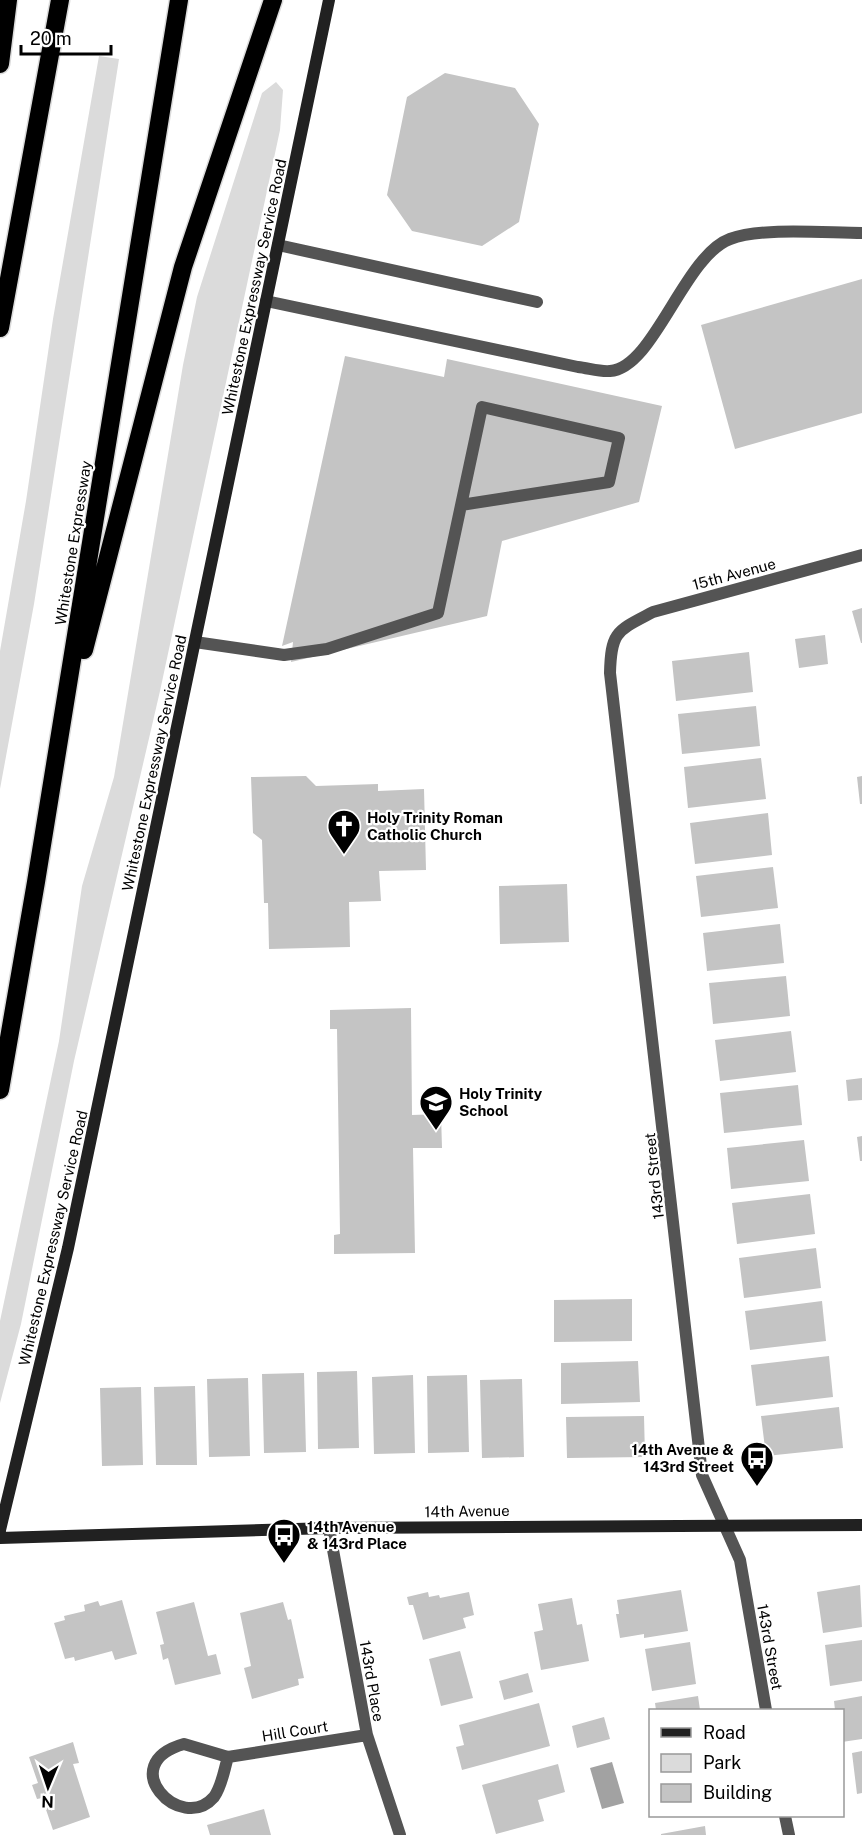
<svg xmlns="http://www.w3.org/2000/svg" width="862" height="1835" font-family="'Public Sans',sans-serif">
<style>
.green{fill:#dbdbdb}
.water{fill:#a2a2a2}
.building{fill:#c4c4c4}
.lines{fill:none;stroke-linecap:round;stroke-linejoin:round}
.highway-casing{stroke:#dbdbdb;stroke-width:21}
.lane{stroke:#545454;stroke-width:12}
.street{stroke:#545454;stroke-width:12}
.secondary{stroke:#212121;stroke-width:12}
.highway{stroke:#000;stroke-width:18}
.labels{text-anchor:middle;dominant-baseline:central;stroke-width:4.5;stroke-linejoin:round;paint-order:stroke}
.street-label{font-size:15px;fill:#000;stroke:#fff}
.poi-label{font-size:15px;font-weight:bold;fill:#000;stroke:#fff;text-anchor:start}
</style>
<rect width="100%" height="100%" fill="#fff"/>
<path class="green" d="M 99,56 L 119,59 L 34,604 L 0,789 L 0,651 L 26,501 L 53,319 Z
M 276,82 L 283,90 L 280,130 L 160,691 L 74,1061 L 21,1324 L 0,1403 L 0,1321 L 59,1041 L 82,886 L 114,777 L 183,365 L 197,297 L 262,93 Z"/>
<path class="water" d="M 612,1762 L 624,1803 L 602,1809 L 590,1768 Z"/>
<path class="building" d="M 445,73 L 515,88 L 539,124 L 519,222 L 482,246 L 412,231 L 387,195 L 407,97 Z
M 862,279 L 862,413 L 735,449 L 701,325 Z
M 345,356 L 444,377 L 447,359 L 662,406 L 639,502 L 502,541 L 487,616 L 291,662 L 293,642 L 282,646 Z
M 862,608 L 862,643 L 861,643 L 852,611 Z
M 825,635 L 828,664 L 799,668 L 795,639 Z
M 749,652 L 753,692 L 676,701 L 672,661 Z
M 756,706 L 760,746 L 682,754 L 678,714 Z
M 761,758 L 766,799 L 688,808 L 684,767 Z
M 306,776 L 316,786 L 378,784 L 378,791 L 424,789 L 426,870 L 379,871 L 381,901 L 349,902 L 350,947 L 269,949 L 268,903 L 264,903 L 262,840 L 253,833 L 251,777 Z
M 862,776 L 862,804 L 860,804 L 857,777 Z
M 768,813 L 772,855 L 695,864 L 690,823 Z
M 773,867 L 778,908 L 701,917 L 696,876 Z
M 567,884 L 569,942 L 500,944 L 499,886 Z
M 780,924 L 784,963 L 707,971 L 703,933 Z
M 786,976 L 790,1016 L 713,1024 L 709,983 Z
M 411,1008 L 412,1115 L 441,1114 L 442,1148 L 413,1148 L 415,1253 L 334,1254 L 334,1235 L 340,1234 L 337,1029 L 330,1029 L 330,1010 Z
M 791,1031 L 796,1072 L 720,1081 L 715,1040 Z
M 862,1078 L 862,1100 L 848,1101 L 846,1080 Z
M 798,1085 L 802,1125 L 724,1133 L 720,1093 Z
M 862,1136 L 862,1161 L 860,1161 L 857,1137 Z
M 804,1140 L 809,1181 L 731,1189 L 727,1148 Z
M 810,1194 L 815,1234 L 737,1244 L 732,1203 Z
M 816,1248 L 821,1288 L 744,1298 L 739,1258 Z
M 632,1299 L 632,1341 L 554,1342 L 554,1300 Z
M 822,1301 L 826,1341 L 750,1350 L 745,1311 Z
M 829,1356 L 833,1397 L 756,1406 L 751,1365 Z
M 638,1361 L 640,1402 L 561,1404 L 561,1363 Z
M 357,1371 L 359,1448 L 318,1449 L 317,1372 Z
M 304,1373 L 306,1452 L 264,1453 L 262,1374 Z
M 413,1375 L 415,1453 L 374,1454 L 372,1377 Z
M 467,1375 L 469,1452 L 428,1453 L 427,1376 Z
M 248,1378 L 250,1456 L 209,1457 L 207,1379 Z
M 522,1379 L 524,1457 L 482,1458 L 480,1380 Z
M 195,1386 L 197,1465 L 156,1465 L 154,1387 Z
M 141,1387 L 143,1465 L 102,1466 L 100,1388 Z
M 839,1407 L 843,1448 L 766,1456 L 761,1416 Z
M 644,1416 L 645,1457 L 567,1458 L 566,1417 Z
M 860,1585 L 862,1627 L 823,1633 L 817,1592 Z
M 681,1590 L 688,1631 L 644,1638 L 644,1634 L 620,1638 L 616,1614 L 619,1614 L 617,1600 Z
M 428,1592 L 429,1597 L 439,1595 L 440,1598 L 469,1592 L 474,1615 L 463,1618 L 466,1628 L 423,1640 L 413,1605 L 409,1605 L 407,1597 Z
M 572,1598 L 577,1625 L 582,1624 L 589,1661 L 541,1670 L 534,1632 L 543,1630 L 538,1604 Z
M 122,1600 L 137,1654 L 115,1660 L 112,1651 L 75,1661 L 74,1657 L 65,1659 L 54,1623 L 65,1620 L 64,1616 L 85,1611 L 84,1605 L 98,1601 L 100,1606 Z
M 194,1602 L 208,1656 L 216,1654 L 221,1674 L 175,1685 L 168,1658 L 163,1660 L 160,1645 L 164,1644 L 156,1612 Z
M 283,1602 L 288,1620 L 291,1619 L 304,1678 L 298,1679 L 299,1685 L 252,1699 L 244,1668 L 251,1666 L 240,1613 Z
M 862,1640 L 862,1681 L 830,1686 L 825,1645 Z
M 690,1642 L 696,1684 L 652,1691 L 645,1649 Z
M 460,1651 L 473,1698 L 441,1706 L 429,1659 Z
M 528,1673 L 533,1692 L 504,1700 L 499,1681 Z
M 698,1696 L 700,1710 L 656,1710 L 655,1703 Z
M 862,1696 L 862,1739 L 842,1742 L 842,1710 L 835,1710 L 834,1701 Z
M 539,1703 L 550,1746 L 462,1770 L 456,1747 L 464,1745 L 459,1725 Z
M 604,1717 L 610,1739 L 577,1748 L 572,1726 Z
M 73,1742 L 79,1763 L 73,1764 L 90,1817 L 53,1830 L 42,1798 L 37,1799 L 32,1785 L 38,1783 L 29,1757 Z
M 862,1751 L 862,1793 L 857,1794 L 852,1753 Z
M 558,1764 L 565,1792 L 538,1800 L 544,1821 L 496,1834 L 482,1785 Z
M 264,1809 L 271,1835 L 210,1835 L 207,1825 Z
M 705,1826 L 706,1835 L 661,1835 L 661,1834 Z"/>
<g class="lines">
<defs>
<path id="highway" d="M 0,64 L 8,0
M 0,328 L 60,0
M 84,650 L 183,267 L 273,0
M 0,1090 L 36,882 L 179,0"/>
</defs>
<use href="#highway" class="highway-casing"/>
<path class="lane" d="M 278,245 L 537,302
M 266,301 L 578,367 C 588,368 600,372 610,371 C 654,368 684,256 730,239 C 763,227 826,233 862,233
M 195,642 L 284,655 L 327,649 L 438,613 L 482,407 L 619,438 L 609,482 L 461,505"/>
<path class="street" d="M 329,1528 L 367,1735 L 400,1835
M 766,1710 L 740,1560 L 702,1475 L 610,673 C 611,631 617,631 653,612 L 862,555
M 184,1744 L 228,1757 C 224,1770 222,1786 214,1797 C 181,1835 113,1764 184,1744 Z
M 228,1757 L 367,1735
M 785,1816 L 789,1835"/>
<path class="secondary" d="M 0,1530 L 68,1248 L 329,0
M 0,1538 L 329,1528 L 862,1525"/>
<use href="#highway" class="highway"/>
</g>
<defs>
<symbol id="church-pin" viewBox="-11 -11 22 30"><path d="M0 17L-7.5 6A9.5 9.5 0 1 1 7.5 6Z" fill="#000" stroke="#fff"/><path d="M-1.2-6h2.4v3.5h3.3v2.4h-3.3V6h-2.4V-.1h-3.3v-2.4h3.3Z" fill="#fff"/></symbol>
<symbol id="school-pin" viewBox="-11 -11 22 30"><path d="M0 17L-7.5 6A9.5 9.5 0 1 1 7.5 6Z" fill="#000" stroke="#fff"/><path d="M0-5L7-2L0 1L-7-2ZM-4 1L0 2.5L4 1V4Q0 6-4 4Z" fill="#fff"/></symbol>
<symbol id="bus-pin" viewBox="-11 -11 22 30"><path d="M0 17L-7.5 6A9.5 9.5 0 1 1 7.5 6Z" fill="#000" stroke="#fff"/><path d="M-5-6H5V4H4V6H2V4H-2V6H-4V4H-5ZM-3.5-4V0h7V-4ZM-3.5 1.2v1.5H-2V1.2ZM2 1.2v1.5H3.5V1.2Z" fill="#fff"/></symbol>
</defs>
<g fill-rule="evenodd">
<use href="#church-pin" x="325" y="807" width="38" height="52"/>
<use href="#school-pin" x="417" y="1083" width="38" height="52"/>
<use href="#bus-pin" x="738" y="1439" width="38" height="52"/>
<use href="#bus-pin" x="265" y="1516" width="38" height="52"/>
</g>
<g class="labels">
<g class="street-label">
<text transform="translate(254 287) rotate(-78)">Whitestone Expressway Service Road</text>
<text transform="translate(73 543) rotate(-81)">Whitestone Expressway</text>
<text transform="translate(734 574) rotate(-15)">15th Avenue</text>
<text transform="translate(154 763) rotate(-78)">Whitestone Expressway Service Road</text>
<text transform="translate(654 1176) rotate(-96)">143rd Street</text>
<text transform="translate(53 1238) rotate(-77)">Whitestone Expressway Service Road</text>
<text transform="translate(467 1511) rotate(-1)">14th Avenue</text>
<text transform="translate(770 1647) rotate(80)">143rd Street</text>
<text transform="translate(372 1681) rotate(80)">143rd Place</text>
<text transform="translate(295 1731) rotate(-9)">Hill Court</text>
</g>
<g class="poi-label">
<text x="367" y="817">Holy Trinity Roman<tspan x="367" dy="17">Catholic Church</tspan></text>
<text x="459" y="1093">Holy Trinity<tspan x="459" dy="17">School</tspan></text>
<text x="734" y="1449" text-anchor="end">14th Avenue &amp;<tspan x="734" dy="17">143rd Street</tspan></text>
<text x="307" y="1526">14th Avenue<tspan x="307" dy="17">&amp; 143rd Place</tspan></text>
</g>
</g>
<rect x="649" y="1709" width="195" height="108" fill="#ffffff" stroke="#999999" stroke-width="1.5"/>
<rect x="661" y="1728" width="30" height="9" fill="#212121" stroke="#999999" stroke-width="1.5"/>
<text x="703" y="1739" font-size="18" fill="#000000">Road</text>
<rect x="661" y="1754" width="30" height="18" fill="#dbdbdb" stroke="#999999" stroke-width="1.5"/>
<text x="703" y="1769" font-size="18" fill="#000000">Park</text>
<rect x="661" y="1784" width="30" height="18" fill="#c4c4c4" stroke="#999999" stroke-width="1.5"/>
<text x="703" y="1799" font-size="18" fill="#000000">Building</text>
<g transform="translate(48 1787) rotate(182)" stroke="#ffffff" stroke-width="4.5" paint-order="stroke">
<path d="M0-4.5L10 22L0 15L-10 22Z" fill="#000000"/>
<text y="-9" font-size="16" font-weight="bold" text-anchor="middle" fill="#000000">N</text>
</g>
<path d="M21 45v9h90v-9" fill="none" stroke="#000000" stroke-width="3"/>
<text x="30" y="45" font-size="18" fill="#000000" stroke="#ffffff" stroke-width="4.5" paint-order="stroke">20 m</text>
</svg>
